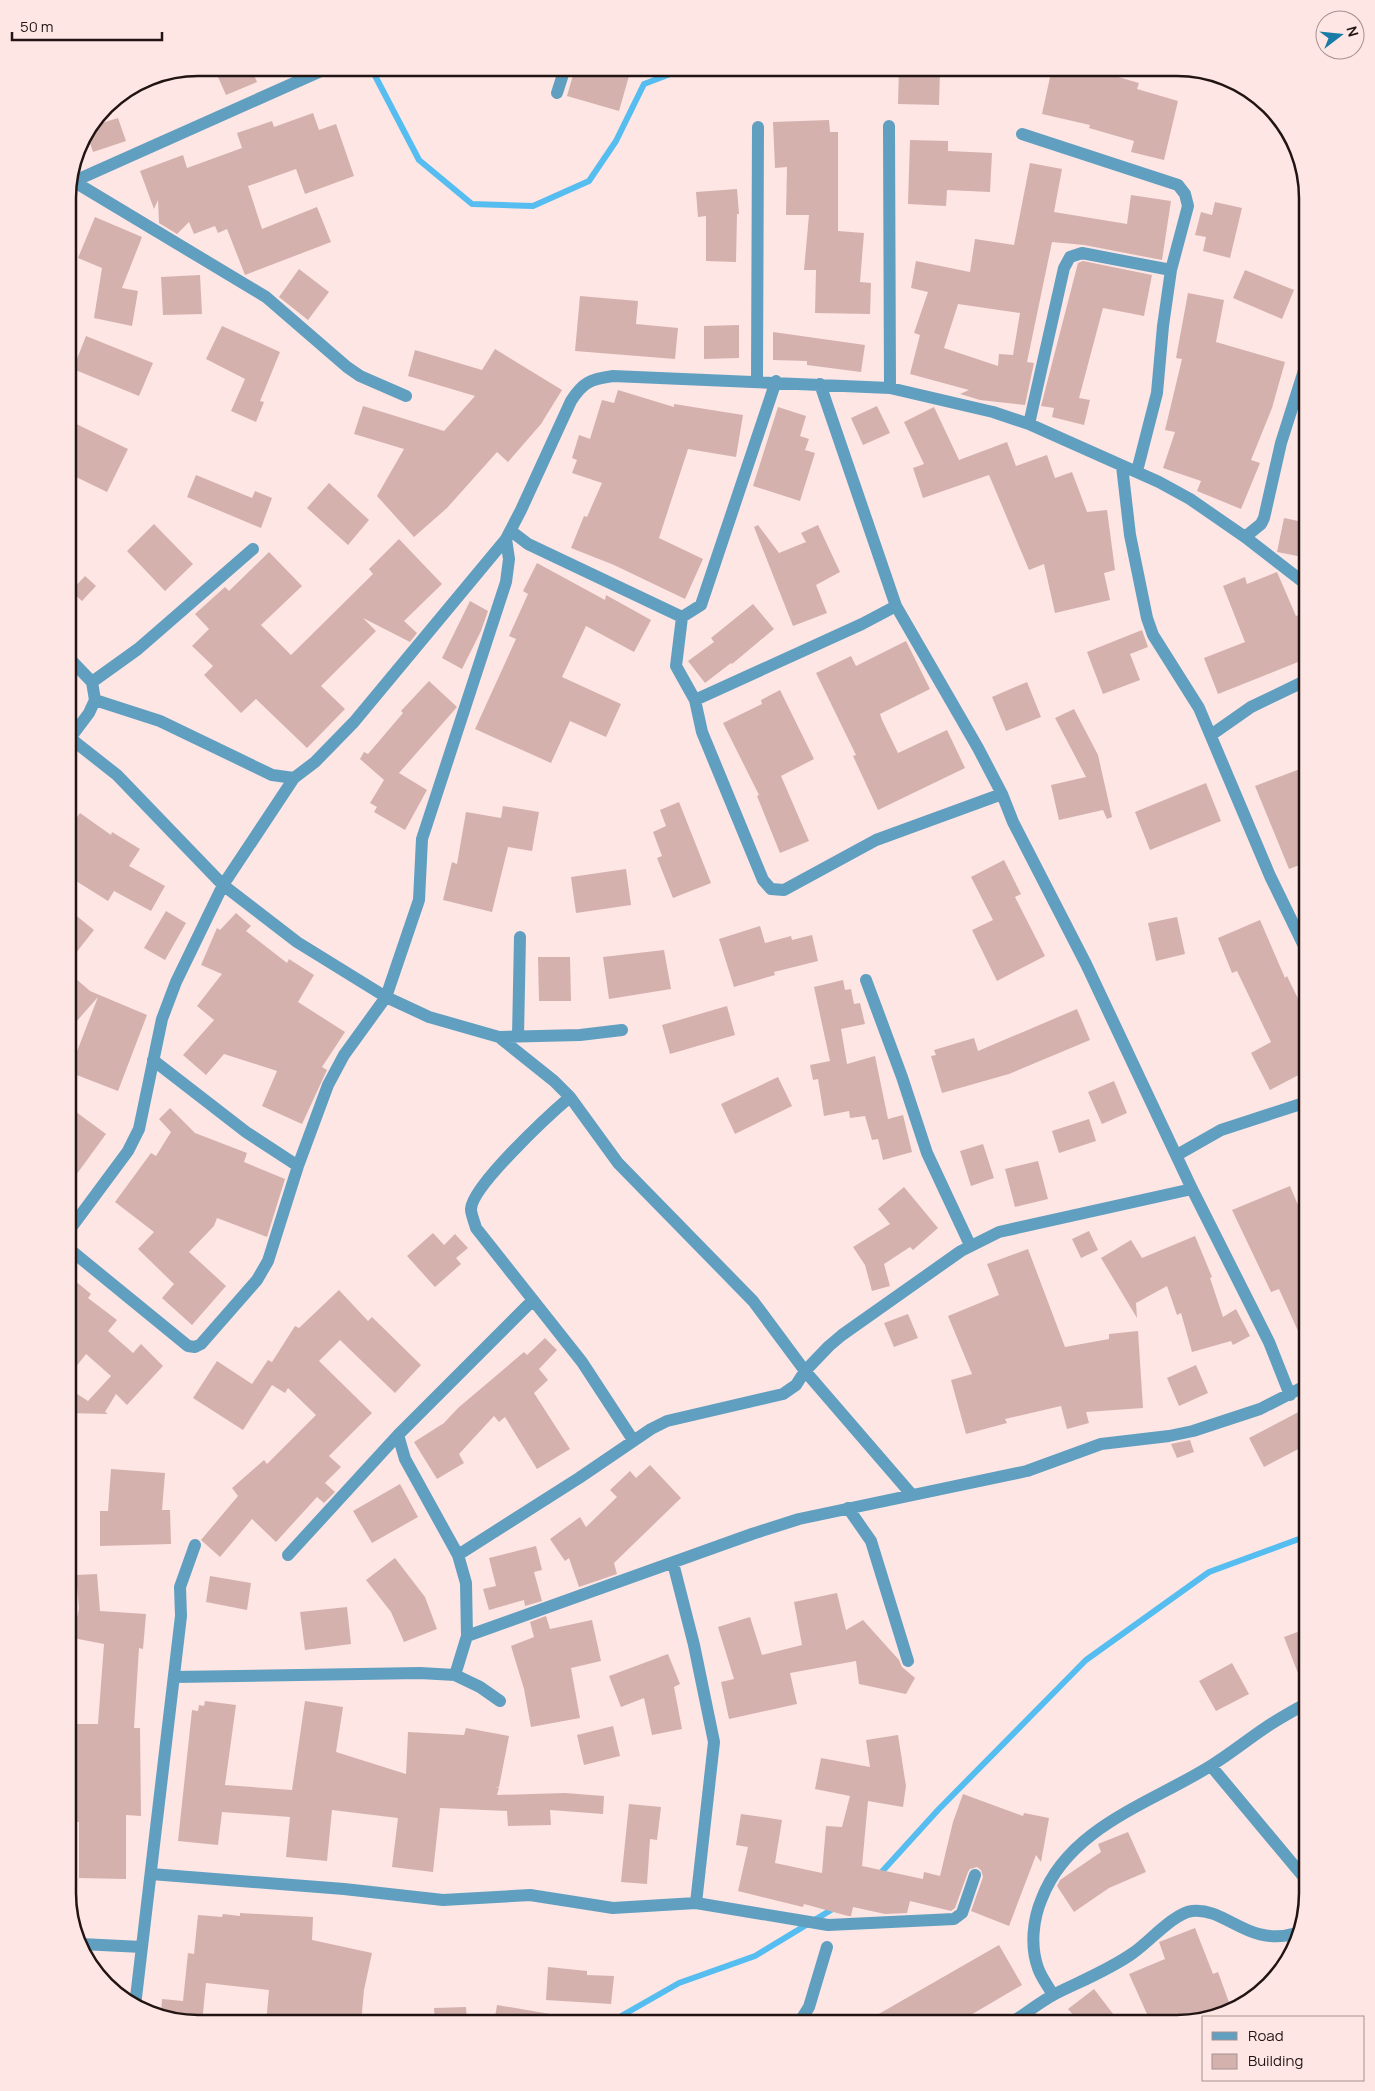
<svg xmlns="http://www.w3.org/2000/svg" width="1375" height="2091" font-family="Manrope,sans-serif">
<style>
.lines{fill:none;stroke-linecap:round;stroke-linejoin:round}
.stream{stroke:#56bdf0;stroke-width:6}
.building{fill:#d5b1ae;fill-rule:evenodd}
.street{stroke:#619fc1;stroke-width:12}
.rim{fill:none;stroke:#211413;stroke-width:2.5}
</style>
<rect width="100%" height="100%" fill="#fde6e4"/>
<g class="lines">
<path class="stream" d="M 371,68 L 419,160 L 472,204 L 533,206 L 589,181 L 616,141 L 644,84 L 686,68
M 878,1876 L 938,1810 L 1086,1660 L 1209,1572 L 1307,1536
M 609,2023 L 679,1983 L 755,1956 L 836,1907"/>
</g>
<path class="building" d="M 214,68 L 251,68 L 257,82 L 226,95 Z
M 575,68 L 625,68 L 623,74 L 629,76 L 619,111 L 567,96 Z
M 1052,68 L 1087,68 L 1139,83 L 1137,89 L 1178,101 L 1164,160 L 1131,152 L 1134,141 L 1089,128 L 1090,125 L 1042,114 Z
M 899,69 L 940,71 L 939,105 L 898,104 Z
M 313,113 L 319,130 L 336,124 L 354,176 L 305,194 L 296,169 L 248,186 L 262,229 L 317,207 L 331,242 L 245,275 L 227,229 L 218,233 L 215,226 L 194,234 L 189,222 L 177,234 L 159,223 L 158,200 L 154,209 L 140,171 L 183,155 L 187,168 L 242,148 L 237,133 L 272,121 L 274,127 Z
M 118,118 L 126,141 L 93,152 L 87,134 L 92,126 Z
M 829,120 L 830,132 L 838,132 L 838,231 L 864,233 L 860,282 L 871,283 L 870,314 L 815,313 L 816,270 L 804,270 L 809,215 L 786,215 L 787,167 L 775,168 L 773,122 Z
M 910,140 L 948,141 L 948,151 L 992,153 L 990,192 L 947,190 L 946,206 L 908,204 Z
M 1030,163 L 1062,169 L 1054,212 L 1127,224 L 1131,195 L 1171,201 L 1162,260 L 1084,245 L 1052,242 L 1027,362 L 1034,363 L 1025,405 L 980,400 L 960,394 L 969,390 L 910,374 L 920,335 L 914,333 L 928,292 L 911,288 L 916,261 L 970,272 L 975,239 L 1014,245 ZM 958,304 L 1020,313 L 1013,355 L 999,354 L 998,366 L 944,348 Z
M 737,189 L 739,214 L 737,214 L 736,262 L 706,261 L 706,216 L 698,217 L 696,192 Z
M 1215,202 L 1242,208 L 1230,258 L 1203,251 L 1206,237 L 1195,235 L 1201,212 L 1212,215 Z
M 95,217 L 142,237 L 122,288 L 138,291 L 132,326 L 94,318 L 102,268 L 78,258 Z
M 1083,261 L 1152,275 L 1144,316 L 1103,308 L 1079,398 L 1090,400 L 1084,425 L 1052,417 L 1054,408 L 1041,406 L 1078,263 Z
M 299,269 L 329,292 L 308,320 L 279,297 Z
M 1245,270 L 1294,290 L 1282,319 L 1233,298 Z
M 200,275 L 202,314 L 163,315 L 161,277 Z
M 1188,293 L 1224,300 L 1216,342 L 1285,362 L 1272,408 L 1251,460 L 1260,463 L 1241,509 L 1197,491 L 1201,481 L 1163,468 L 1175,432 L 1165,430 L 1182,359 L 1176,358 Z
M 580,296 L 638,301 L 636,324 L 678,328 L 675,359 L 575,351 Z
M 739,325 L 739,358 L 704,359 L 704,326 Z
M 222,326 L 280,352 L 260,401 L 264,402 L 256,422 L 231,411 L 245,379 L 206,359 Z
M 773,332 L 865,345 L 861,372 L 807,365 L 807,361 L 773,360 Z
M 86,336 L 153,363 L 139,396 L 73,369 Z
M 495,349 L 562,390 L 541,424 L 508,462 L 497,452 L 447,508 L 414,537 L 377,496 L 404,449 L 354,434 L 363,406 L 444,431 L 475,396 L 408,376 L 415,350 L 482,370 Z
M 618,390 L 674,407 L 674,404 L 743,415 L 736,457 L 688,449 L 659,538 L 703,559 L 685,599 L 614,565 L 571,548 L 584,516 L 587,517 L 602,483 L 572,473 L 577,460 L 572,458 L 579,435 L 590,439 L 602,400 L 614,403 Z
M 877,406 L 890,433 L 863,445 L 851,418 Z
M 778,407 L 806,416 L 800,436 L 809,439 L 805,450 L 815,453 L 800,501 L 753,486 Z
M 934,407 L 959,460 L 1007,442 L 1016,466 L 1047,455 L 1055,478 L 1072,472 L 1087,512 L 1107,510 L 1115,570 L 1104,573 L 1110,600 L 1055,613 L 1044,564 L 1029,570 L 989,475 L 923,498 L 913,468 L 924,464 L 904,422 Z
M 68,420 L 128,449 L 107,492 L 68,473 Z
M 196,475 L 252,498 L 255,491 L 272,498 L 261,528 L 187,497 Z
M 329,483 L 369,520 L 348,545 L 307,508 Z
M 1284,518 L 1308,523 L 1308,558 L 1277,552 Z
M 154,524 L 193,564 L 165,591 L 127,551 Z
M 758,525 L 779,553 L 806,542 L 801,533 L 818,525 L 840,572 L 816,585 L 827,613 L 793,626 L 754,527 Z
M 399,539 L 442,584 L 404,621 L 417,633 L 410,642 L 363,618 L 376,631 L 321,686 L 345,709 L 307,748 L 256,699 L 241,713 L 204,675 L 213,666 L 192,646 L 209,629 L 195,614 L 225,587 L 229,591 L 269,552 L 302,586 L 261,625 L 291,655 L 373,574 L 369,569 Z
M 537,563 L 605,600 L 606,595 L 651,620 L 634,652 L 586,626 L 562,677 L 621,704 L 606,737 L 570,721 L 551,763 L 475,729 L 516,639 L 509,636 L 528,594 L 523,591 Z
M 1277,572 L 1296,616 L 1308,611 L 1308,658 L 1218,694 L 1204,658 L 1245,642 L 1223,586 L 1245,577 L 1247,584 Z
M 85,576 L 96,586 L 82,601 L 71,591 Z
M 470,601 L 488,611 L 481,631 L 462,669 L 442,658 Z
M 753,604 L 774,629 L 732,664 L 731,663 L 705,683 L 688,661 L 714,642 L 711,638 Z
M 1142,630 L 1148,647 L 1130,654 L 1140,680 L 1103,694 L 1087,652 Z
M 906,641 L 930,689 L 880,714 L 882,720 L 898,753 L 947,730 L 965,768 L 878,810 L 853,756 L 856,755 L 816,673 L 851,656 L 856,666 Z
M 429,681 L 457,707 L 399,773 L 427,790 L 405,830 L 374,812 L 377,807 L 370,803 L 384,780 L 360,759 L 364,752 L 368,754 L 403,713 L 401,711 Z
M 1027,682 L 1041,717 L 1006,731 L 992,697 Z
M 780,690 L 814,759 L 781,776 L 809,841 L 780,853 L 757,796 L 759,795 L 723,723 L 762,704 L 761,700 Z
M 1074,709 L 1098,755 L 1112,817 L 1107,819 L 1103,810 L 1059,820 L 1051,785 L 1086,777 L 1055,718 Z
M 1308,766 L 1308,862 L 1289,869 L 1255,786 Z
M 1206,783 L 1221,821 L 1150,850 L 1135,812 Z
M 679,802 L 711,883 L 673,898 L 657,858 L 662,856 L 653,832 L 666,826 L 660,810 Z
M 503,806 L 539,812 L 532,851 L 508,847 L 492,912 L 443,900 L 452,862 L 457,864 L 466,812 L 501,818 Z
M 80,813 L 111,835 L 112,832 L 140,849 L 129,866 L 165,886 L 151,911 L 114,891 L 108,901 L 68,876 L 68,830 Z
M 1004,860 L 1021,894 L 1015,897 L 1045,956 L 997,981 L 972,930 L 993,920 L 971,877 Z
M 626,869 L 631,905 L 576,913 L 571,877 Z
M 68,909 L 94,930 L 68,963 Z
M 166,911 L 186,923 L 165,960 L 144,948 Z
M 236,913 L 251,926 L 246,931 L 287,963 L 289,959 L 314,975 L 298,1002 L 345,1032 L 322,1067 L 327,1070 L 302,1124 L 262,1106 L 277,1071 L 224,1054 L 206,1075 L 183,1055 L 214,1020 L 197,1006 L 222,974 L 201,965 L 217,928 L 220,930 Z
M 1177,917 L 1185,954 L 1156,961 L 1148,923 Z
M 1260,920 L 1285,978 L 1287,976 L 1308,1019 L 1308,1070 L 1270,1090 L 1251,1053 L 1271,1042 L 1237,971 L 1232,973 L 1218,938 Z
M 760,926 L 765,943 L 791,936 L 792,940 L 812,935 L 818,961 L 774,972 L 775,975 L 734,987 L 719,939 Z
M 664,950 L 671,989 L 609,999 L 603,957 Z
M 538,957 L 570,957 L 571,1001 L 539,1001 Z
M 68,972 L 90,991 L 147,1015 L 118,1091 L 69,1072 L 98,997 L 68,1031 Z
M 843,980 L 845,990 L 851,989 L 854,1004 L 860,1003 L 865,1024 L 841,1029 L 847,1064 L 875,1056 L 888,1119 L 903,1115 L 912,1152 L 883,1160 L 878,1139 L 872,1140 L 865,1116 L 850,1118 L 849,1111 L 824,1116 L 818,1079 L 813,1080 L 810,1065 L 830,1061 L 814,987 Z
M 727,1006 L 735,1035 L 670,1054 L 662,1025 Z
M 1077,1009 L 1090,1040 L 1009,1074 L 942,1093 L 931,1056 L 936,1055 L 934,1050 L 974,1038 L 978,1051 Z
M 778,1077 L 792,1106 L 735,1134 L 721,1104 Z
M 1114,1081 L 1127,1113 L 1102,1124 L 1088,1092 Z
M 68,1106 L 106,1134 L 68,1186 Z
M 170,1108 L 195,1133 L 247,1153 L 244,1162 L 285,1179 L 267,1237 L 217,1218 L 214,1226 L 189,1252 L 226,1286 L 192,1325 L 162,1298 L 174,1284 L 138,1249 L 154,1232 L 115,1202 L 151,1153 L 156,1156 L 171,1132 L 159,1119 Z
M 1089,1119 L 1096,1141 L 1059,1153 L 1052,1131 Z
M 983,1144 L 994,1178 L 971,1186 L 960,1151 Z
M 1038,1161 L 1048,1199 L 1015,1207 L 1005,1169 Z
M 1290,1186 L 1308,1229 L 1308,1353 L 1279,1289 L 1271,1292 L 1232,1210 Z
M 904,1187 L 938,1228 L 913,1250 L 910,1247 L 884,1264 L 890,1286 L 872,1291 L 865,1265 L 853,1247 L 890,1224 L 878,1209 Z
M 1089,1231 L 1098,1250 L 1081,1258 L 1072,1239 Z
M 433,1233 L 444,1245 L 455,1234 L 468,1248 L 456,1258 L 461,1264 L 435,1287 L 407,1256 Z
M 1195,1236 L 1212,1277 L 1210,1278 L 1223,1317 L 1236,1309 L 1250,1336 L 1233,1345 L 1231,1341 L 1192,1352 L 1181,1313 L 1177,1315 L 1167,1286 L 1136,1303 L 1137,1318 L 1101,1258 L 1131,1240 L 1142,1258 Z
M 1028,1249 L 1065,1347 L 1109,1339 L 1109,1334 L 1138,1331 L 1143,1408 L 1086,1412 L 1089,1423 L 1067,1429 L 1061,1406 L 1005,1419 L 1007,1423 L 966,1434 L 951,1380 L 972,1374 L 948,1316 L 999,1295 L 987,1264 Z
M 68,1275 L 91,1294 L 88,1298 L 117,1320 L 108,1331 L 133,1353 L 141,1344 L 163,1366 L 127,1405 L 116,1394 L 105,1412 L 108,1414 L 68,1413 L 68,1388 L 88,1401 L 111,1376 L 86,1354 L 68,1377 Z
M 339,1290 L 368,1321 L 372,1317 L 421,1365 L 395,1393 L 340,1340 L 319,1361 L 372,1413 L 329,1456 L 341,1467 L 325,1483 L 335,1492 L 324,1503 L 317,1497 L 276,1542 L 252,1519 L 220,1557 L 201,1540 L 238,1496 L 232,1488 L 264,1460 L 267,1464 L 316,1415 L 288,1388 L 285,1393 L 272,1385 L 243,1430 L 193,1398 L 217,1361 L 252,1384 L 268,1360 L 272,1362 L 295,1326 L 299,1328 Z
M 908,1314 L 918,1338 L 894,1347 L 884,1323 Z
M 545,1338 L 557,1350 L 539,1369 L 548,1380 L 534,1393 L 570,1449 L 537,1469 L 505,1417 L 499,1422 L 494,1416 L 459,1454 L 464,1463 L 437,1479 L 414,1442 L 444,1423 L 458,1408 L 524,1352 L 527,1355 Z
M 1196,1365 L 1208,1393 L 1179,1406 L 1167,1378 Z
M 1308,1407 L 1308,1444 L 1264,1467 L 1249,1438 Z
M 1190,1440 L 1194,1452 L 1177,1458 L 1171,1444 Z
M 650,1465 L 681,1498 L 614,1563 L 617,1574 L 579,1587 L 569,1558 L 565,1561 L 550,1539 L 580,1517 L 586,1527 L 617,1497 L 610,1490 L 630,1471 L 636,1478 Z
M 111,1469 L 165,1473 L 162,1510 L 170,1510 L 171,1544 L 100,1546 L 100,1511 L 108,1511 Z
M 400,1484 L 418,1517 L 372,1543 L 353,1511 Z
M 536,1546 L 542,1570 L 534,1572 L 542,1601 L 525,1606 L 524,1600 L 489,1610 L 483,1589 L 496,1586 L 489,1558 Z
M 395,1558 L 425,1597 L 437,1629 L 404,1642 L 391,1612 L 366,1580 Z
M 97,1574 L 100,1611 L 146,1614 L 143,1649 L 139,1648 L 134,1728 L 140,1728 L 141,1816 L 126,1815 L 126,1879 L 79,1878 L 79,1822 L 68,1822 L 68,1732 L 72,1732 L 72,1724 L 98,1724 L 104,1644 L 73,1638 L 79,1608 L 76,1575 Z
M 210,1576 L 251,1583 L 247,1610 L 206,1602 Z
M 837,1593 L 846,1630 L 863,1620 L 899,1660 L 902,1667 L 915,1678 L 906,1694 L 859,1684 L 856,1661 L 790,1673 L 797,1704 L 729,1719 L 721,1682 L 734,1679 L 718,1627 L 750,1617 L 762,1655 L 802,1645 L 794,1602 Z
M 347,1607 L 351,1644 L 305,1650 L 300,1612 Z
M 546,1616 L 550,1629 L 592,1620 L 601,1661 L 571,1668 L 580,1718 L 531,1727 L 524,1689 L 511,1646 L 534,1637 L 530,1622 Z
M 1308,1628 L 1308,1693 L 1306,1694 L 1284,1637 Z
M 668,1654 L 680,1684 L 674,1687 L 682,1729 L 652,1735 L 644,1698 L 621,1707 L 609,1676 Z
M 1232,1663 L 1249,1694 L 1216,1711 L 1199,1681 Z
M 205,1701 L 236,1705 L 225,1785 L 292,1790 L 305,1701 L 343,1707 L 336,1752 L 406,1774 L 408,1732 L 464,1735 L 466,1728 L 509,1736 L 499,1787 L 496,1787 L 499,1788 L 497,1795 L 565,1793 L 604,1796 L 603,1814 L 550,1810 L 551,1825 L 508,1826 L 507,1811 L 440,1808 L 433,1872 L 392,1867 L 398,1818 L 332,1810 L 327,1861 L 286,1857 L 290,1817 L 222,1812 L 218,1845 L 178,1841 L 192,1710 L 198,1711 L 199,1705 L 204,1706 Z
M 613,1726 L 620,1756 L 584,1765 L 577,1735 Z
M 898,1735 L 906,1786 L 903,1807 L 868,1801 L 862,1866 L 923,1879 L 924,1872 L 940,1876 L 953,1822 L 963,1794 L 1023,1816 L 1024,1813 L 1049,1818 L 1041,1862 L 1036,1855 L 1009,1926 L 971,1911 L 983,1877 L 981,1870 L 977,1867 L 970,1869 L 968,1872 L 955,1908 L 951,1911 L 910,1901 L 907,1913 L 885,1914 L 853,1907 L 851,1916 L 848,1916 L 804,1904 L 803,1907 L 738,1891 L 748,1847 L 736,1845 L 741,1814 L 782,1820 L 775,1863 L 822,1873 L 826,1826 L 842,1827 L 850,1796 L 815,1789 L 821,1758 L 870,1767 L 866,1740 Z
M 629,1804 L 661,1807 L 657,1840 L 650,1839 L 647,1884 L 621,1882 Z
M 1128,1832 L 1146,1872 L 1109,1888 L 1074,1912 L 1057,1886 L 1060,1880 L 1101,1852 L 1098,1844 Z
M 240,1913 L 313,1917 L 312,1940 L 372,1953 L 364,1990 L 361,2023 L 266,2023 L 269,1990 L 206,1983 L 202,2023 L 190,2023 L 161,2014 L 162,1999 L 183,2001 L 188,1953 L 194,1954 L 198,1915 L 222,1917 L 223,1914 L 240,1916 Z
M 1195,1928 L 1213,1974 L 1218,1972 L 1230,2005 L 1176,2024 L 1151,2023 L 1129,1974 L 1165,1959 L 1159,1942 Z
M 999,1945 L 1022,1985 L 957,2023 L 863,2023 Z
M 548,1967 L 587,1971 L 587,1975 L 614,1976 L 611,2004 L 546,2000 Z
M 1094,1989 L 1120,2023 L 1080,2023 L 1068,2009 Z
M 497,2005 L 556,2015 L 555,2023 L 494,2023 Z
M 466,2007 L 467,2023 L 435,2023 L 434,2008 Z"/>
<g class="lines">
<path class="street" d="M 557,93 L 565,68
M 889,126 L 890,388
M 1022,134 L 1178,185 L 1185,194 L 1188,206 L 1171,270 L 1163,326 L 1157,393 L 1137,471
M 73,181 L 266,297 L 347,367 L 360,376 L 406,396
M 70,183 L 321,71
M 68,277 L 68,218
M 757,381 L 758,127
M 776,381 L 701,605 L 682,617 L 676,666 L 695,700 L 702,732 L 763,880 L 771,889 L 784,890 L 876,840 L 1002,794
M 1029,424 L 1064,268 L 1070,257 L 1082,253 L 1171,270
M 1122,466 L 1130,535 L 1147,618 L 1153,635 L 1199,708 L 1270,876 L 1307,952
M 511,531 L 528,544 L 682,617
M 1245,537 L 1261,524 L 1264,518 L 1281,443 L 1307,361
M 896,606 L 978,748 L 1002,794 L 1013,822 L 1086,964 L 1192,1189 L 1269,1342 L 1290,1395
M 68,657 L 92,682 L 95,700 L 160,721 L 272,775 L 294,778
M 92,682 L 138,649 L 253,549
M 695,700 L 862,624 L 896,606 L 820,384
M 1211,735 L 1251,707 L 1307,680
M 70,738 L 117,775 L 223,885 L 297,942 L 386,997 L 429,1017 L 499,1037 L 580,1035 L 622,1030
M 68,741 L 89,713 L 95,700
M 866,980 L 902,1077 L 927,1153 L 970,1245
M 518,1036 L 520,937
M 499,1037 L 554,1081 L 570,1097 C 550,1114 472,1186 471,1209 C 471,1215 475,1223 476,1228 L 582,1362 L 633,1440
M 153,1060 L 246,1132 L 298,1166
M 570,1097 L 618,1163 L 753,1301 L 805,1371 L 912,1495
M 1177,1155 L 1221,1130 L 1307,1102
M 68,1232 L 128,1151 L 139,1129 L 162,1019 L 176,982 L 223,885 L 294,778 L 315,762 L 354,722 L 506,539 L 521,510 L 571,401 C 583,382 591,379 613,376 L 890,388 L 993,412 L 1029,424 L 1159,482 L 1190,499 L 1245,537 L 1307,585
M 68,1248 L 188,1346 L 195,1347 L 201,1344 L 257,1280 L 268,1261 L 298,1166 L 328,1085 L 344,1055 L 386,997 L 419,900 L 422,839 L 506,582 L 509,559 L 506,539
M 848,1508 L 871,1541 L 908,1661
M 288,1555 L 398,1435
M 458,1555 L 579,1478 L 651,1429 L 667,1421 L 783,1394 L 796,1385 L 805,1371 L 829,1346 L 842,1335 L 961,1251 L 999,1232 L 1192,1189
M 673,1563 L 694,1645 L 714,1742 L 696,1903
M 467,1636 L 752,1534 L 799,1519 L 1027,1471 L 1101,1444 L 1169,1436 L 1193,1431 L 1260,1409 L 1307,1385
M 174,1677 L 420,1673 L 455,1675
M 500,1701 L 480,1687 L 455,1675 L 467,1636 L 466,1583 L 458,1555 L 405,1459 L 398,1435 L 532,1301
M 1211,1766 L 1307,1881
M 151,1874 L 344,1889 L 443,1900 L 530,1895 L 613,1908 L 696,1903 L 828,1925 L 954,1919 L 962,1913 L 975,1875
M 81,1944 L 142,1947
M 1053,1995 C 1048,1986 1041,1977 1038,1968 C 1030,1946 1033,1919 1042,1898 C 1070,1826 1152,1803 1212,1765 C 1230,1754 1247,1740 1265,1728 C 1278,1719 1293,1711 1307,1703
M 135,2006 L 181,1616 L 180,1587 L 195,1545
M 799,2023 L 809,2007 L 827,1947
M 1011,2023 C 1025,2014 1040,2002 1055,1994 C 1081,1981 1109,1970 1133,1953 C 1148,1943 1174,1913 1192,1911 C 1227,1907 1247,1948 1297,1933"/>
</g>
<path d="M0 0H1375V2091H0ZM198 76H1177A122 122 0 0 1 1299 198V1893A122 122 0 0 1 1177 2015H198A122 122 0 0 1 76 1893V198A122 122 0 0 1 198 76Z" fill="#fde6e4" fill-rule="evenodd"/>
<path class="rim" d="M198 76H1177A122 122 0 0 1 1299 198V1893A122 122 0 0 1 1177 2015H198A122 122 0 0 1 76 1893V198A122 122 0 0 1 198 76Z"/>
<rect x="1202" y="2016" width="162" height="65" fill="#fde6e4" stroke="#a59290"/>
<rect x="1212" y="2032" width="25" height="8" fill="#619fc1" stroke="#a59290"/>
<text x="1248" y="2041" font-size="15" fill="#211413">Road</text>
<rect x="1212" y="2054" width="25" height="15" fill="#d5b1ae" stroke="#a59290"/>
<text x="1248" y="2066" font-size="15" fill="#211413">Building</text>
<g transform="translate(1340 35) rotate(74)"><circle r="24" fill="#fde6e4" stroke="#a59290"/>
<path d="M0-4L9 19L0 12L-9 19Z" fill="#187ca7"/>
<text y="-8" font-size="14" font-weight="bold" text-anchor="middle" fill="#211413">N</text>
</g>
<path d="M12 32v8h150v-8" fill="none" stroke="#211413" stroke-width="2.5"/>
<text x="20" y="32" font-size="15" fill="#211413" stroke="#fde6e4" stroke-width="4" paint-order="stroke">50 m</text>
</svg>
